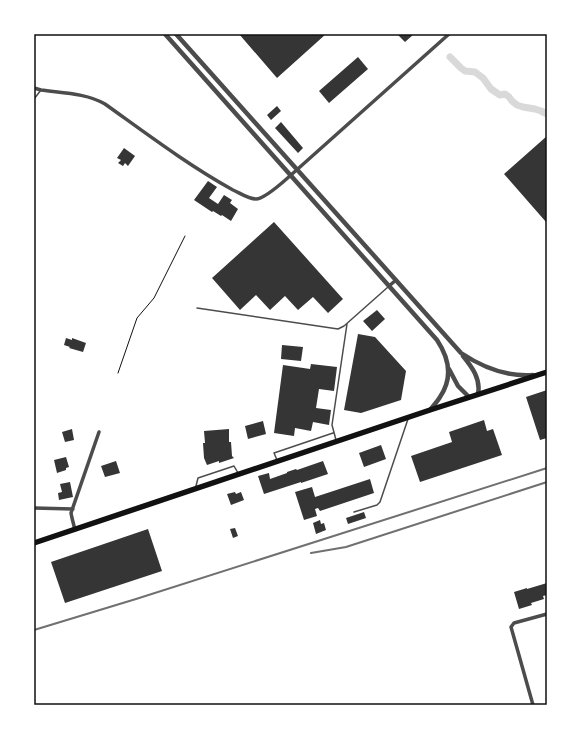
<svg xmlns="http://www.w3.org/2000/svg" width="581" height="739" font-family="'Playfair Display',serif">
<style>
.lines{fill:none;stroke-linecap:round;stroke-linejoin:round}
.canal{stroke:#d9d9d9;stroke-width:7}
.building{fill:#353535}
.path{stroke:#111;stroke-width:1}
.service{stroke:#4c4c4c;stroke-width:1.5}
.minor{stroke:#4c4c4c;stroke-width:3.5}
.tertiary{stroke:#4c4c4c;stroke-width:4.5}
.primary{stroke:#111;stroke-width:5.5}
.rail{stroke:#707070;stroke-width:2}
.neatline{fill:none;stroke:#111;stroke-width:1.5}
</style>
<rect width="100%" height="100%" fill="#fff"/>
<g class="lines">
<path class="canal" d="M 450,57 L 461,68 L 465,71 L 475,72 L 483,78 L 491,89 L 500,95 L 505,94 L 509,97 L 512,101 L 517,105 L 523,107 L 535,109 L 541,111 L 547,114"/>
</g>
<path class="building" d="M 239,34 L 326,34 L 277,78 Z
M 397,34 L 414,34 L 405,42 Z
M 358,57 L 368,69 L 329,103 L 319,91 Z
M 277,106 L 281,111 L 271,120 L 267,115 Z
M 281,122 L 303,148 L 298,153 L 275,128 Z
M 547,136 L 547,222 L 546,222 L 504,174 Z
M 124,148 L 135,156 L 128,166 L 125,163 L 123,166 L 118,163 L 121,160 L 117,158 Z
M 208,181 L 217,187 L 209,198 L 218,204 L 224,195 L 232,200 L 230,203 L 238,209 L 231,221 L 222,215 L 221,216 L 213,211 L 212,212 L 194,200 Z
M 274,222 L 343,299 L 328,313 L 313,297 L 298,310 L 285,296 L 270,310 L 256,295 L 240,310 L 212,278 Z
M 377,310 L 385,319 L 372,331 L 363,321 Z
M 358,334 L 375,337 L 406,371 L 401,400 L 361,413 L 344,410 Z
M 66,338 L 72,340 L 72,338 L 86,343 L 83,352 L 69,348 L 70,347 L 64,345 Z
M 282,345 L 303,347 L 301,361 L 281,359 Z
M 311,364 L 337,367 L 334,391 L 319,389 L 316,408 L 331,410 L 329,425 L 313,422 L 311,431 L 295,428 L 294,436 L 274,433 L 283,365 L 310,369 Z
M 547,390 L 547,438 L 540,440 L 526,397 Z
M 484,420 L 487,431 L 493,429 L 502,455 L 420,482 L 411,456 L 452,442 L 449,432 Z
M 263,421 L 266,434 L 248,439 L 245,426 Z
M 72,429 L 74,440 L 65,442 L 62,432 Z
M 229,429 L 229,442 L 231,442 L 232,456 L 234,458 L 219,463 L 219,461 L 207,465 L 204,458 L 203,443 L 205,443 L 204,431 Z
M 381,445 L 386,459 L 364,467 L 359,453 Z
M 66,457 L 69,467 L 66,468 L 66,470 L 57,473 L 54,460 Z
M 116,461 L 120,473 L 105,477 L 101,466 Z
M 323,461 L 328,474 L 301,483 L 301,482 L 264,494 L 258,476 L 269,473 L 270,479 L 287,473 L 287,472 L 296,469 L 297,470 Z
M 370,479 L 374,493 L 320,511 L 318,508 L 315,509 L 317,516 L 304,520 L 295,492 L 312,487 L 315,497 Z
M 70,482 L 73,497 L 59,500 L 58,493 L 62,492 L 60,484 Z
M 235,492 L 236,494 L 241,492 L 244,500 L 231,505 L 227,494 Z
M 364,512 L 366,518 L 348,524 L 346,518 Z
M 320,520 L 321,524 L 324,523 L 326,530 L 316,534 L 313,523 Z
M 235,528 L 238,536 L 233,538 L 230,529 Z
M 148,529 L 162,571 L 65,603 L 51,562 Z
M 547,583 L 547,595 L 543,596 L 544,599 L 531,603 L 532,605 L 519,609 L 514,592 L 527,588 L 527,589 Z"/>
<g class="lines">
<path class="path" d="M 118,373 L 137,318 L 154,298 L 185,236"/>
<path class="service" d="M 34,99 L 41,90
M 197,308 L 338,329 L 344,326 L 388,287
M 336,440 L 332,425 L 347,324
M 277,460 L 274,453 L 333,433
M 196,486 L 198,478 L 234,466 L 238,473
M 354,512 L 377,505 L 380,502 L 408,419"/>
<path class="minor" d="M 34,88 L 41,90 C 62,93 86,93 105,104 C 147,134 188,165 233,190 C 240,193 248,199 256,199 C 265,199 284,181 291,175 L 449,34
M 389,286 L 396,280
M 34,508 L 73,509
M 75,530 L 72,518 L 71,513 L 99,432
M 533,705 L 511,627 L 514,623 L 547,614"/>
<path class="tertiary" d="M 165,34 L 437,340 C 449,358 453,378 440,397 C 437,402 433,406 430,410
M 176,34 L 461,353 C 482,367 507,377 533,375
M 463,356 C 472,367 481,379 478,394
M 449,369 L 458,386 L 469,397"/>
<path class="primary" d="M 34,543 L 430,410 L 547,372"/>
<path class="rail" d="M 311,553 L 346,547 L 547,482
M 34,630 L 136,599 L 547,468"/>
</g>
<rect width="581" height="739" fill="none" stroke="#ffffff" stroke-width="70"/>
<rect x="35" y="35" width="511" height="669" class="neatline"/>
</svg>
